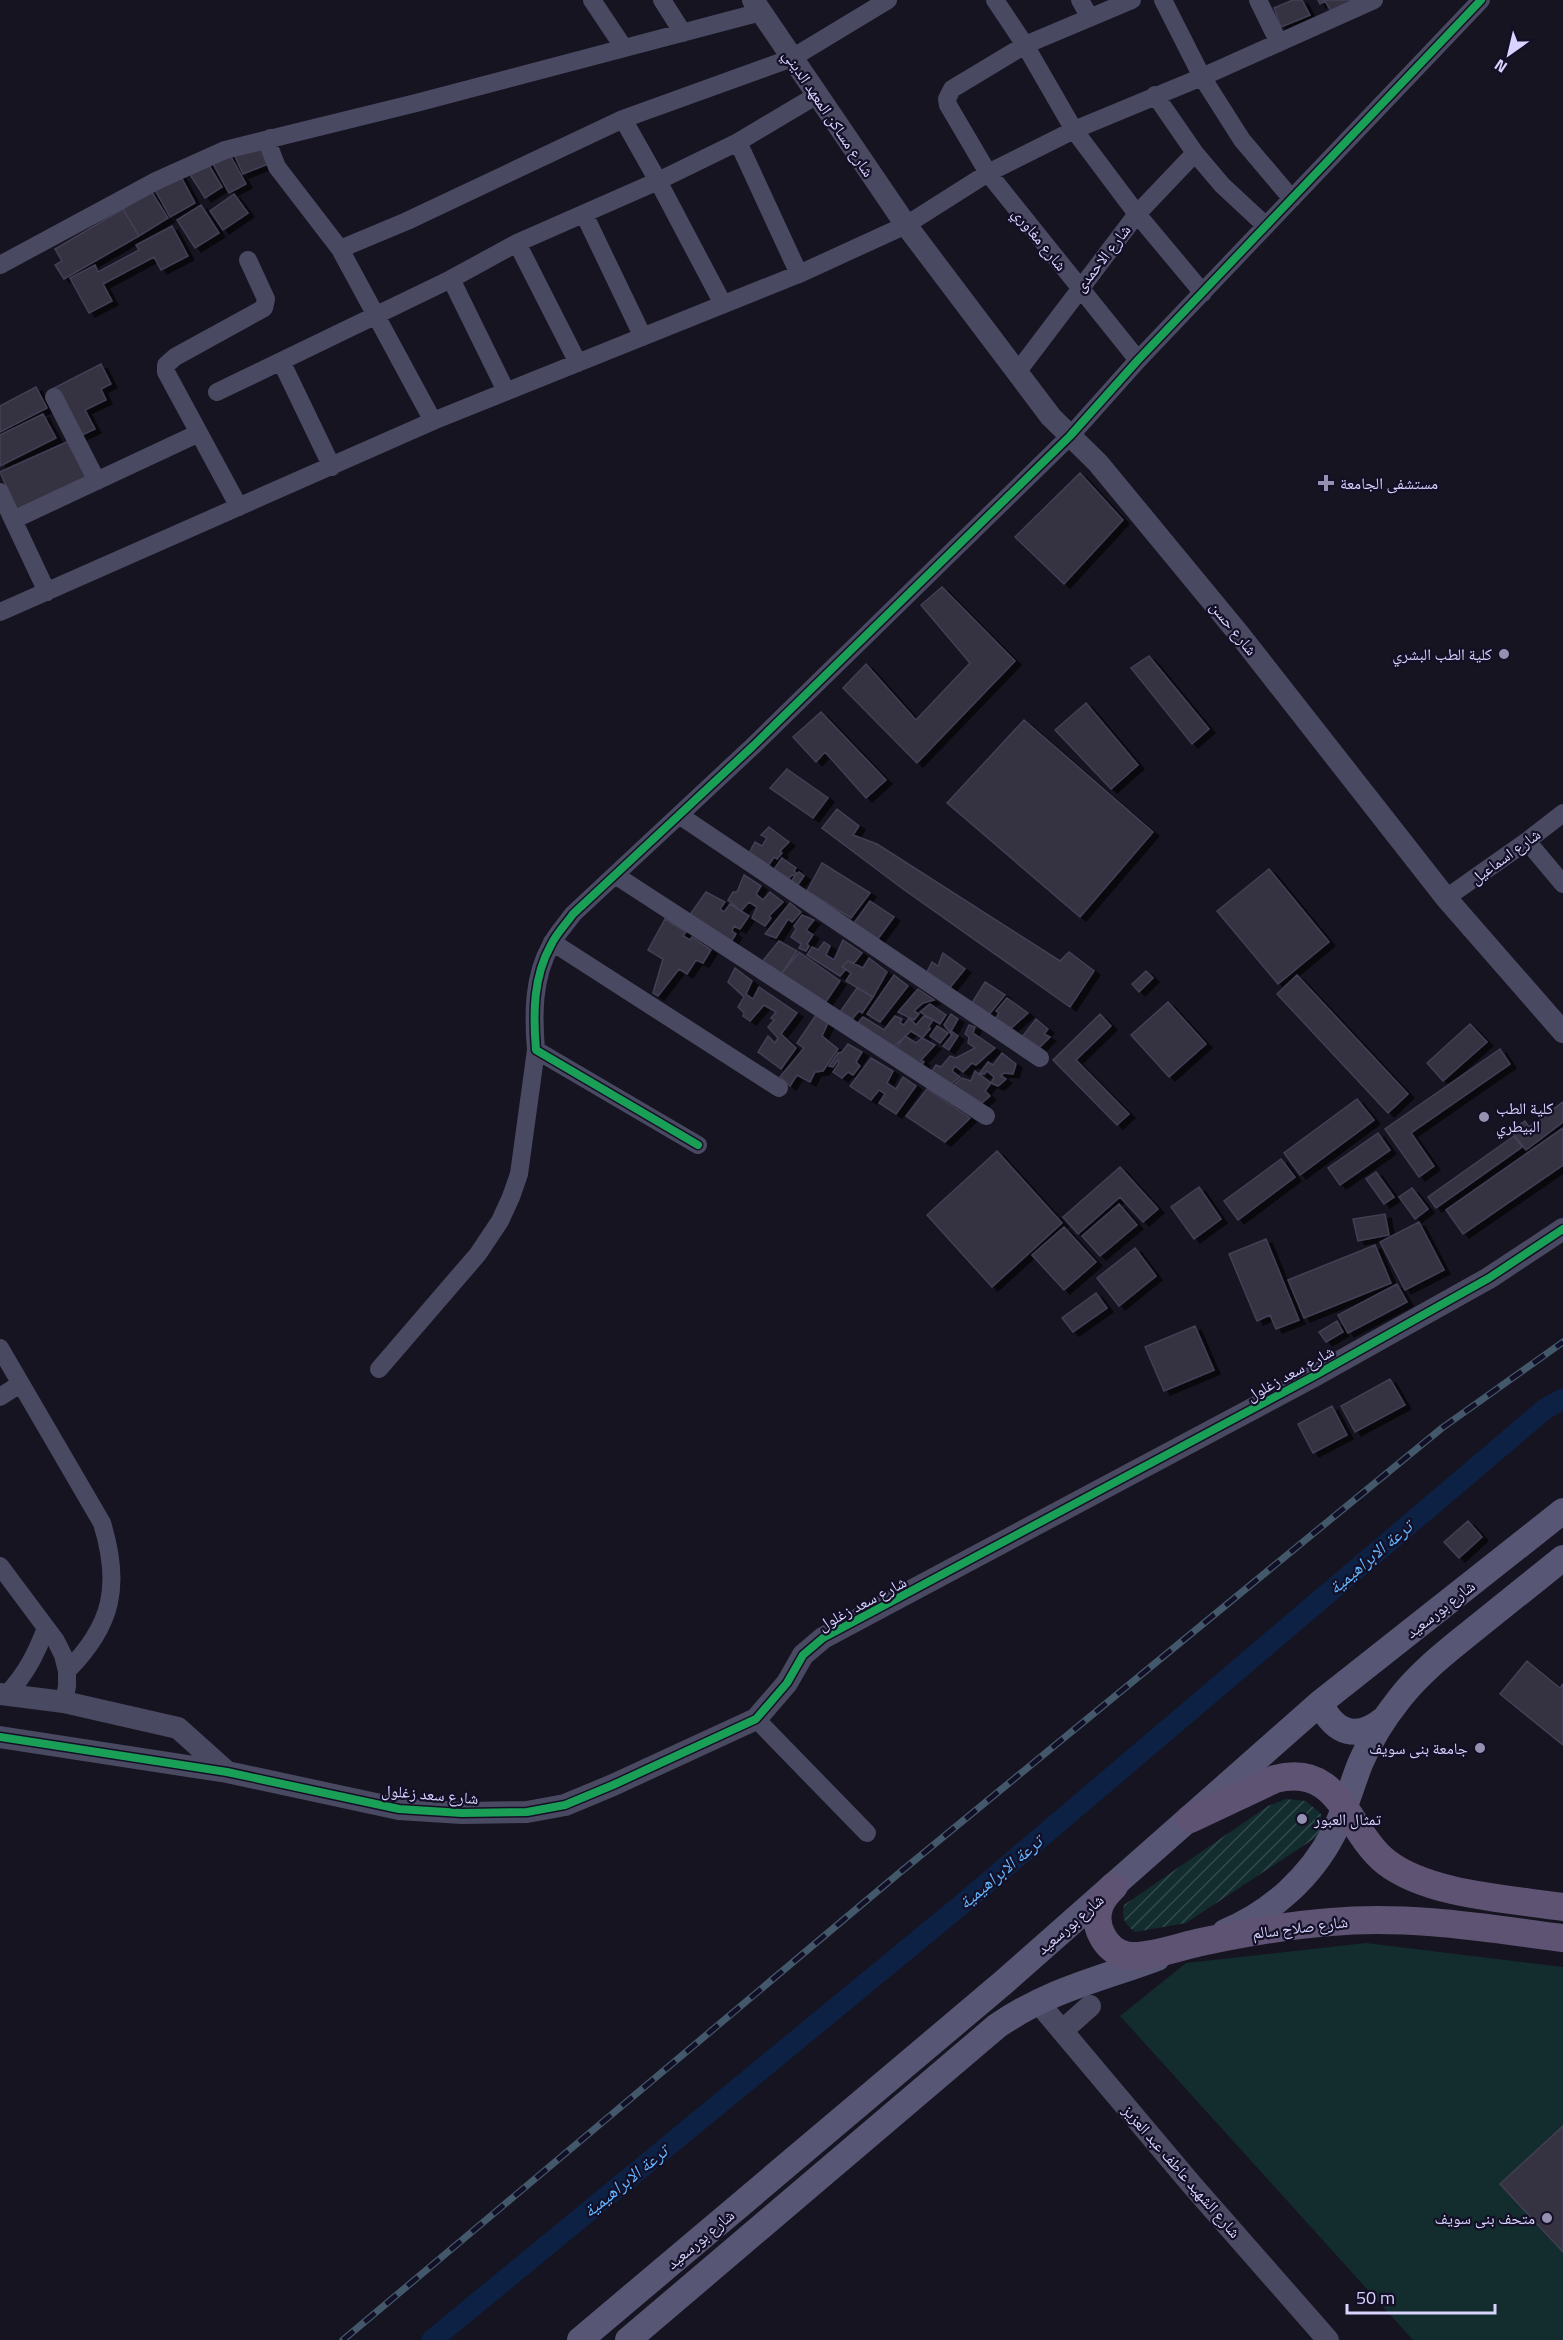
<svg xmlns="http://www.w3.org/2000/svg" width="1563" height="2340" font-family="'Titillium Web','Noto Naskh Arabic',sans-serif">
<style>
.park{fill:#132c2d}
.garden{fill:url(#garden-furrows)}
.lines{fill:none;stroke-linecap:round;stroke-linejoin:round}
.canal{stroke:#0d2144;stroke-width:21}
.building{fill:#343243;stroke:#433f54;stroke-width:1.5;filter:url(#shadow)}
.minor{stroke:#4a4962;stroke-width:18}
.tertiary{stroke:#4a4962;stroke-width:22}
.secondary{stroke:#575674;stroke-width:26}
.primary{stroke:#5e5373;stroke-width:28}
.rail-casing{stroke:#43596b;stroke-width:7}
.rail{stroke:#130f26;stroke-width:4.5;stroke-dasharray:14;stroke-linecap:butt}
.cycleway-casing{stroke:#130f26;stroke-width:11}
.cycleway{stroke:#1a9f57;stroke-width:8}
.poi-dot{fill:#9591b1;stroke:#130f26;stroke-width:2}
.labels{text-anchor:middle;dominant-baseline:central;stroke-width:4.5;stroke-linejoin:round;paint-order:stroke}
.street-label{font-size:16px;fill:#d9d4ff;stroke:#130f26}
.poi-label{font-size:16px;fill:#d9d4ff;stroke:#130f26;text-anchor:start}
.water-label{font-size:18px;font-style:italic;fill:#62b6ff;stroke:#130f26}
</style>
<defs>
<pattern id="garden-furrows" width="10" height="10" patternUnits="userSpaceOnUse" patternTransform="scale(1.5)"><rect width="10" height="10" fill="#132c2d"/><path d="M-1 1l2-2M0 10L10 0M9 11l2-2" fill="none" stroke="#354a4c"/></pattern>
<filter id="shadow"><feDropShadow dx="6" dy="4" stdDeviation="0" flood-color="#0009"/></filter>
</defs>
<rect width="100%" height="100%" fill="#161421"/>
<path class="park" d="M 1366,1943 L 1563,1967 L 1563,2340 L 1413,2340 L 1120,2016 L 1186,1963 Z"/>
<path class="garden" d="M 1286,1799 L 1306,1801 L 1321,1814 L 1322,1827 L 1315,1838 L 1186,1923 L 1135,1932 C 1125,1924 1121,1919 1124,1905 L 1268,1806 Z"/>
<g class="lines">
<path class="canal" d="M 432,2340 L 961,1905 L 1545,1409 L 1563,1399"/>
</g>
<path class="building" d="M 1293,0 L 1302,0 L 1310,15 L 1281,27 L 1274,8 Z
M 1318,0 L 1352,0 L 1332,13 L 1325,1 L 1320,4 Z
M 258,141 L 268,164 L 243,174 L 233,152 Z
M 229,153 L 246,184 L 229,193 L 212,162 Z
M 207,162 L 222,187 L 205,198 L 189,173 Z
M 179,173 L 195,203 L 170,217 L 153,186 Z
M 151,191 L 168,218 L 139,236 L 123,209 Z
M 234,194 L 248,213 L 223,230 L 210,211 Z
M 201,205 L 219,233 L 195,248 L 177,220 Z
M 123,209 L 139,236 L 64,279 L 55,265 L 62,261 L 55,249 Z
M 172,226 L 188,256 L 161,270 L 154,257 L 103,284 L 112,301 L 89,313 L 70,278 L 95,265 L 98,272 L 139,250 L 136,245 Z
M 101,364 L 111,384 L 101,389 L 106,400 L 85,410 L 95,429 L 74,439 L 67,412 L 54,388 Z
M 36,387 L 47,408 L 0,432 L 0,406 Z
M 43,414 L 56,438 L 0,466 L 0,435 Z
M 69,441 L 87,480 L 17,511 L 0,472 Z
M 1080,473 L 1123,520 L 1064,584 L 1015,537 Z
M 942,587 L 1015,661 L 917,763 L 843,688 L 866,664 L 916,720 L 970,663 L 921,605 Z
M 1149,656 L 1209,729 L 1192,744 L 1131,668 Z
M 1086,703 L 1138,765 L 1111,789 L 1055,730 Z
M 821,712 L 886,780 L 866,798 L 825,752 L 816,762 L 793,737 Z
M 1024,720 L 1153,832 L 1080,917 L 947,803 Z
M 787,769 L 828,798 L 813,818 L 770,788 Z
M 837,809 L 859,826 L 853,835 L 877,844 L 1060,961 L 1069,952 L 1094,971 L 1070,1007 L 903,889 L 822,828 Z
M 769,827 L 789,842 L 780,851 L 782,853 L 777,859 L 774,857 L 767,868 L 749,853 L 755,842 L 762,846 L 767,838 L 761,835 Z
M 782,858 L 796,868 L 794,871 L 797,874 L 799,872 L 804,876 L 797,886 L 791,882 L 795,876 L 792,875 L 786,881 L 772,872 Z
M 822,863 L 870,893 L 851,918 L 807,891 Z
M 1269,869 L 1329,942 L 1278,984 L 1217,911 Z
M 744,875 L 761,886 L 756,894 L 763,900 L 770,892 L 783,902 L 769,916 L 771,918 L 765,926 L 752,918 L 757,907 L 749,902 L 741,911 L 728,900 L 733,892 L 737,892 Z
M 706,892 L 725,902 L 720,909 L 724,912 L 730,904 L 749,916 L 740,929 L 734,926 L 732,931 L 736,934 L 727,948 L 689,916 Z
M 870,901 L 894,917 L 877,940 L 851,927 Z
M 790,903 L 801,912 L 792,922 L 788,919 L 776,938 L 765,934 Z
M 802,915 L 814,920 L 806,930 L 813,935 L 807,944 L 809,946 L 806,951 L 799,948 L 801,944 L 791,937 L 796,929 L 794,926 Z
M 665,919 L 686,932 L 683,936 L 690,940 L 692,937 L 711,950 L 703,963 L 696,960 L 687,974 L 679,969 L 658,996 L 653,993 L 663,959 L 648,950 Z
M 843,940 L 862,953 L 854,963 L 848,961 L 842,967 L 846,969 L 840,976 L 807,955 L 812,947 L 818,950 L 824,942 L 830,946 L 826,955 L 834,960 Z
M 779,941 L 797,951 L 779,977 L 762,962 Z
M 799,952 L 840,981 L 823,1006 L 779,977 Z
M 943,953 L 965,969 L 948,990 L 926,974 L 932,962 L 938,966 Z
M 869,958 L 887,972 L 873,997 L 846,981 L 851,973 L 842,967 L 848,961 L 863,968 Z
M 735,968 L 752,981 L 746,994 L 753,999 L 759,987 L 797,1013 L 781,1034 L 796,1048 L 781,1069 L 758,1052 L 768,1036 L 775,1043 L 778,1038 L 768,1027 L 774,1020 L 771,1018 L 776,1012 L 764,1005 L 750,1021 L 743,1016 L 744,1013 L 738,1007 L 744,997 L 728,982 Z
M 1146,971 L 1153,978 L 1139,992 L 1132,984 Z
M 894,975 L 908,986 L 880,1022 L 867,1014 Z
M 1297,975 L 1408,1094 L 1388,1113 L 1277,994 Z
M 985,982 L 1005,995 L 987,1017 L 970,1006 Z
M 857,988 L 873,997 L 862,1013 L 859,1011 L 852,1019 L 840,1012 Z
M 918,989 L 934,1000 L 923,1003 L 914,1011 L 919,1014 L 914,1020 L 898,1012 Z
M 1007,998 L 1028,1013 L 1009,1030 L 994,1021 L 999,1013 L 996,1011 Z
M 1168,1002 L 1206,1044 L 1169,1077 L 1131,1035 Z
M 930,1004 L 946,1015 L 940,1024 L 920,1012 Z
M 951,1014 L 958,1019 L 951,1031 L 958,1036 L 949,1050 L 943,1046 L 952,1035 L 944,1025 Z
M 1100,1014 L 1111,1026 L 1076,1060 L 1129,1114 L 1117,1125 L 1053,1060 Z
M 816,1015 L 828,1023 L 822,1036 L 838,1049 L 823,1071 L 815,1072 L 810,1082 L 797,1075 L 790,1086 L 780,1077 L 804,1048 L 797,1043 Z
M 895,1016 L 902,1019 L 900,1023 L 904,1025 L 909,1018 L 916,1025 L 924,1016 L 933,1020 L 929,1026 L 930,1029 L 922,1038 L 911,1031 L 891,1049 L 856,1025 L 863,1017 L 884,1030 Z
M 1036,1019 L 1048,1029 L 1044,1034 L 1050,1037 L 1038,1049 L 1022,1037 Z
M 1470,1024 L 1487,1042 L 1443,1081 L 1427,1063 Z
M 969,1025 L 975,1027 L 973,1033 L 995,1048 L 976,1065 L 972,1063 L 963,1072 L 955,1066 L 952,1071 L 960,1077 L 948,1086 L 930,1074 L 936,1065 L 941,1067 L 950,1056 L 956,1058 L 975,1048 L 968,1043 L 969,1037 L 965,1034 Z
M 937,1026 L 948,1033 L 940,1043 L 930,1036 Z
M 905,1036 L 916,1043 L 922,1038 L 935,1045 L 921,1060 L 924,1062 L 919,1069 L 896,1048 Z
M 848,1044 L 862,1052 L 856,1062 L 860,1066 L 853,1075 L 848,1072 L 842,1078 L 833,1072 L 839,1063 L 838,1060 L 833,1067 L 829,1066 L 838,1053 L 842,1052 Z
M 1500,1049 L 1510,1064 L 1411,1133 L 1434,1166 L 1419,1177 L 1385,1129 Z
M 1002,1053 L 1016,1064 L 1013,1074 L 1004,1073 L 1001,1076 L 1006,1079 L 998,1086 L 991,1083 L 994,1077 L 987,1071 L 984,1074 L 979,1074 L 988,1062 L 993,1065 Z
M 871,1058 L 893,1071 L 887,1083 L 896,1089 L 903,1077 L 916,1086 L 896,1114 L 879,1103 L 885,1094 L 879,1090 L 871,1100 L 850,1086 Z
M 975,1071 L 991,1083 L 985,1091 L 990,1096 L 978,1106 L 952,1086 L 962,1078 L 971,1081 Z
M 927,1089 L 970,1118 L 945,1142 L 906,1116 Z
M 1357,1099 L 1374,1120 L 1300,1175 L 1284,1153 Z
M 1563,1102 L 1563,1122 L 1526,1150 L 1511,1131 L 1525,1121 L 1529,1127 Z
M 1563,1128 L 1563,1165 L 1463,1234 L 1446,1210 Z
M 1378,1133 L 1390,1150 L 1340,1185 L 1328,1168 Z
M 1514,1136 L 1522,1147 L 1436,1208 L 1428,1197 Z
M 997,1151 L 1062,1223 L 992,1287 L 927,1215 Z
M 1281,1159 L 1295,1177 L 1238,1220 L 1224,1201 Z
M 1120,1167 L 1158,1209 L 1143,1222 L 1120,1197 L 1078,1234 L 1063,1217 Z
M 1376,1172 L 1394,1197 L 1384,1204 L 1366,1179 Z
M 1199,1187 L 1221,1219 L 1194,1239 L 1171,1207 Z
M 1412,1188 L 1428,1209 L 1415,1219 L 1399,1197 Z
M 1119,1204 L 1137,1225 L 1100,1256 L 1082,1236 Z
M 1385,1214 L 1389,1235 L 1358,1241 L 1353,1219 Z
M 1419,1222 L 1444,1270 L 1405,1290 L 1380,1242 Z
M 1064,1227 L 1096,1262 L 1064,1290 L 1032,1255 Z
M 1266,1239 L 1299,1320 L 1276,1329 L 1270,1315 L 1257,1321 L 1229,1254 Z
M 1375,1245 L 1391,1283 L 1304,1318 L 1288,1280 Z
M 1135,1248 L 1156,1276 L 1119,1306 L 1097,1278 Z
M 1397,1284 L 1407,1302 L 1348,1333 L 1338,1315 Z
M 1096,1293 L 1107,1308 L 1073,1332 L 1062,1318 Z
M 1337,1321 L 1343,1332 L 1326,1342 L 1319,1332 Z
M 1195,1326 L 1214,1370 L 1164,1391 L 1145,1347 Z
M 1390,1379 L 1405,1405 L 1355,1432 L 1341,1406 Z
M 1332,1406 L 1347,1435 L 1313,1453 L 1298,1424 Z
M 1468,1521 L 1482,1537 L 1459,1558 L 1444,1542 Z
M 1527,1661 L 1560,1688 L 1563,1684 L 1563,1745 L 1500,1694 Z
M 1563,2126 L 1563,2252 L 1500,2184 Z"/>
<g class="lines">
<path class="minor" d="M 592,0 L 624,48
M 662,0 L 683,33
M 995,0 L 1025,45 L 1074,130 L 1137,214 L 1203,293
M 1080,0 L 1090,18
M 1132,0 L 1025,45 L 952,89 L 947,99 L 948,105 L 988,173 L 1138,360
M 1163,0 L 1202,77 L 1242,140 L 1292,199
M 1258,0 L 1279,43
M 1155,95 L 1195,153 L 1222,185 L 1266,226
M 623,119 L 658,181 L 723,304
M 270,138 L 270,149 L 277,167 L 340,249 L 433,421
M 738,142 L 799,274
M 584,214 L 643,337
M 517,243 L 578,363
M 340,249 L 407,221 L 623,119 L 792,58 L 888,0
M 0,265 L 156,181 L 225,150 L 416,103 L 761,12
M 451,279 L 506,391
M 281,361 L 332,467
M 1018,371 L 1137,214 L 1195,153
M 217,392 L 451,279 L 517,243 L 658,181 L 738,142 L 817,95
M 54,397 L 97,481
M 0,492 L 47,592
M 239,507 L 166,372 L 166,365 L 175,357 L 264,308 L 266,299 L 248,260
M 13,520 L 199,433
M 0,612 L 433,421 L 799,274 L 906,225 L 988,173 L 1074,130 L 1202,77 L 1374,0
M 679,815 L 1040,1058
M 1527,841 L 1563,884
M 615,875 L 986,1116
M 1446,898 L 1527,841 L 1563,813
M 552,942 L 779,1088
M 698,1145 L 536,1050 C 533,1014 533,977 551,945 C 556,934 566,924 573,914 L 753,746 L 1070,436 L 1138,360 L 1481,0
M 0,1348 L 102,1523 C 121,1585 113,1625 67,1671
M 379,1369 L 478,1254 L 500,1221 L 511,1197 L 519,1174 L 536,1050
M 0,1397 L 20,1384
M 0,1566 L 56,1641 L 63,1655 L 67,1671 L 67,1686 L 64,1702
M 7,1694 C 26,1674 36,1654 46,1628
M 756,1719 L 867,1833"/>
<path class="tertiary" d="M 753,0 L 906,225 L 1051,417 L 1098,463 L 1239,634 L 1446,898 L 1563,1032
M 0,1694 L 64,1702 L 178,1728 L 227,1772
M 0,1737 L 227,1772 L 399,1809 L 462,1813 L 527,1812 L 565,1805 L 613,1785 L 756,1719 L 787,1683 L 803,1655 L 823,1638 L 1314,1376 L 1489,1278 L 1563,1229
M 1037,2001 L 1192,2185 L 1328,2340
M 1062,2031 L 1090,2006"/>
<path class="secondary" d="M 1320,1703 C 1335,1734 1357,1741 1384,1719
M 1225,1932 C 1271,1913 1311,1877 1334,1832 C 1345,1810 1351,1787 1360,1764 C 1370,1740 1384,1718 1400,1698 C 1422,1670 1450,1649 1477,1627 C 1506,1604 1534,1581 1563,1558
M 580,2340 L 1004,1982 L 1320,1703 L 1563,1511
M 628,2340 L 997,2026 C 1051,1989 1098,1980 1157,1958"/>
<path class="primary" d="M 1190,1819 L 1275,1779 C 1341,1762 1346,1830 1386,1862 C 1428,1895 1510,1899 1563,1907
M 1114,1886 C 1107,1893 1101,1899 1099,1908 C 1093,1927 1106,1950 1125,1955 C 1144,1960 1181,1946 1201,1942 C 1244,1933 1288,1925 1331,1922 C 1409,1915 1486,1928 1563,1938"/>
<defs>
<path id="rail" d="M 343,2340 L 898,1874 L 1442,1428 L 1563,1342"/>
</defs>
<use href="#rail" class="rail-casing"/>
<use href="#rail" class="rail"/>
<defs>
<path id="cycleway" d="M 698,1145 L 536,1050 C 533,1014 533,977 551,945 C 556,934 566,924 573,914 L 753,746 L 1070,436 L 1138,360 L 1481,0
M 0,1737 L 227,1772 L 399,1809 L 462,1813 L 527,1812 L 565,1805 L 613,1785 L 756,1719 L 787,1683 L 803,1655 L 823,1638 L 1314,1376 L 1489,1278 L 1563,1229"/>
</defs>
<use href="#cycleway" class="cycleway-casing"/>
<use href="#cycleway" class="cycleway"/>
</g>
<g class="poi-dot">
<path d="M1323 474h6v6h6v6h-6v6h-6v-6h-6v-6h6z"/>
<circle cx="1504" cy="654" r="6"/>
<circle cx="1484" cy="1117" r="6"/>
<circle cx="1480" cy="1748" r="6"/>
<circle cx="1302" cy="1819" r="6"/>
<circle cx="1547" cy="2218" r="6"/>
</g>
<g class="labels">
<g class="street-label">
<text transform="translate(829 113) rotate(56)">شارع مساكن المعهد الديني</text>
<text transform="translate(1040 239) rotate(51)">شارع مغاوري</text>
<text transform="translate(1102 258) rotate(-52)">شارع الاحمدى</text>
<text transform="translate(1234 628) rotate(51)">شارع حسن</text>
<text transform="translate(1505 856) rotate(-36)">شارع اسماعيل</text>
<text transform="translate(1290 1373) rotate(-29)">شارع سعد زغلول</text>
<text transform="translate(862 1603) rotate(-28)">شارع سعد زغلول</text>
<text transform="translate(1440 1609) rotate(-38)">شارع بورسعيد</text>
<text transform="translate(430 1794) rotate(5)">شارع سعد زغلول</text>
<text transform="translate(1070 1924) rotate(-41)">شارع بورسعيد</text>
<text transform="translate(1300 1927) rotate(-7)">شارع صلاح سالم</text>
<text transform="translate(1182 2171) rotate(49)">شارع الشهيد عاطف عبد العزيز</text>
<text transform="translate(700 2239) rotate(-40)">شارع بورسعيد</text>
</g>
<g class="poi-label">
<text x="1340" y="483">مستشفى الجامعة</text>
<text x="1492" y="654" text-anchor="end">كلية الطب البشري</text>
<text x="1496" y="1108">كلية الطب<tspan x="1496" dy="18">البيطري</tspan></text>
<text x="1468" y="1748" text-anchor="end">جامعة بنى سويف</text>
<text x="1314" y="1819">تمثال العبور</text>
<text x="1535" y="2218" text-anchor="end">متحف بنى سويف</text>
</g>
<g class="water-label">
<text transform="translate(1370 1557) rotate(-40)">ترعة الابراهيمية</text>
<text transform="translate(1000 1872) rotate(-40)">ترعة الابراهيمية</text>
<text transform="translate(625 2181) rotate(-39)">ترعة الابراهيمية</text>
</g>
</g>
<g transform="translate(1509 54) rotate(214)" stroke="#130f26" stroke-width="4.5" paint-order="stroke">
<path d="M0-4.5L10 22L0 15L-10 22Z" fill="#d9d4ff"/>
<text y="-9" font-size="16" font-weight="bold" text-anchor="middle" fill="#d9d4ff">N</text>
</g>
<path d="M1347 2304v9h148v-9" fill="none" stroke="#d9d4ff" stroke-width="3"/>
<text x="1356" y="2304" font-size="18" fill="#d9d4ff" stroke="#130f26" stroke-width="4.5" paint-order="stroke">50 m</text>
</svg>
